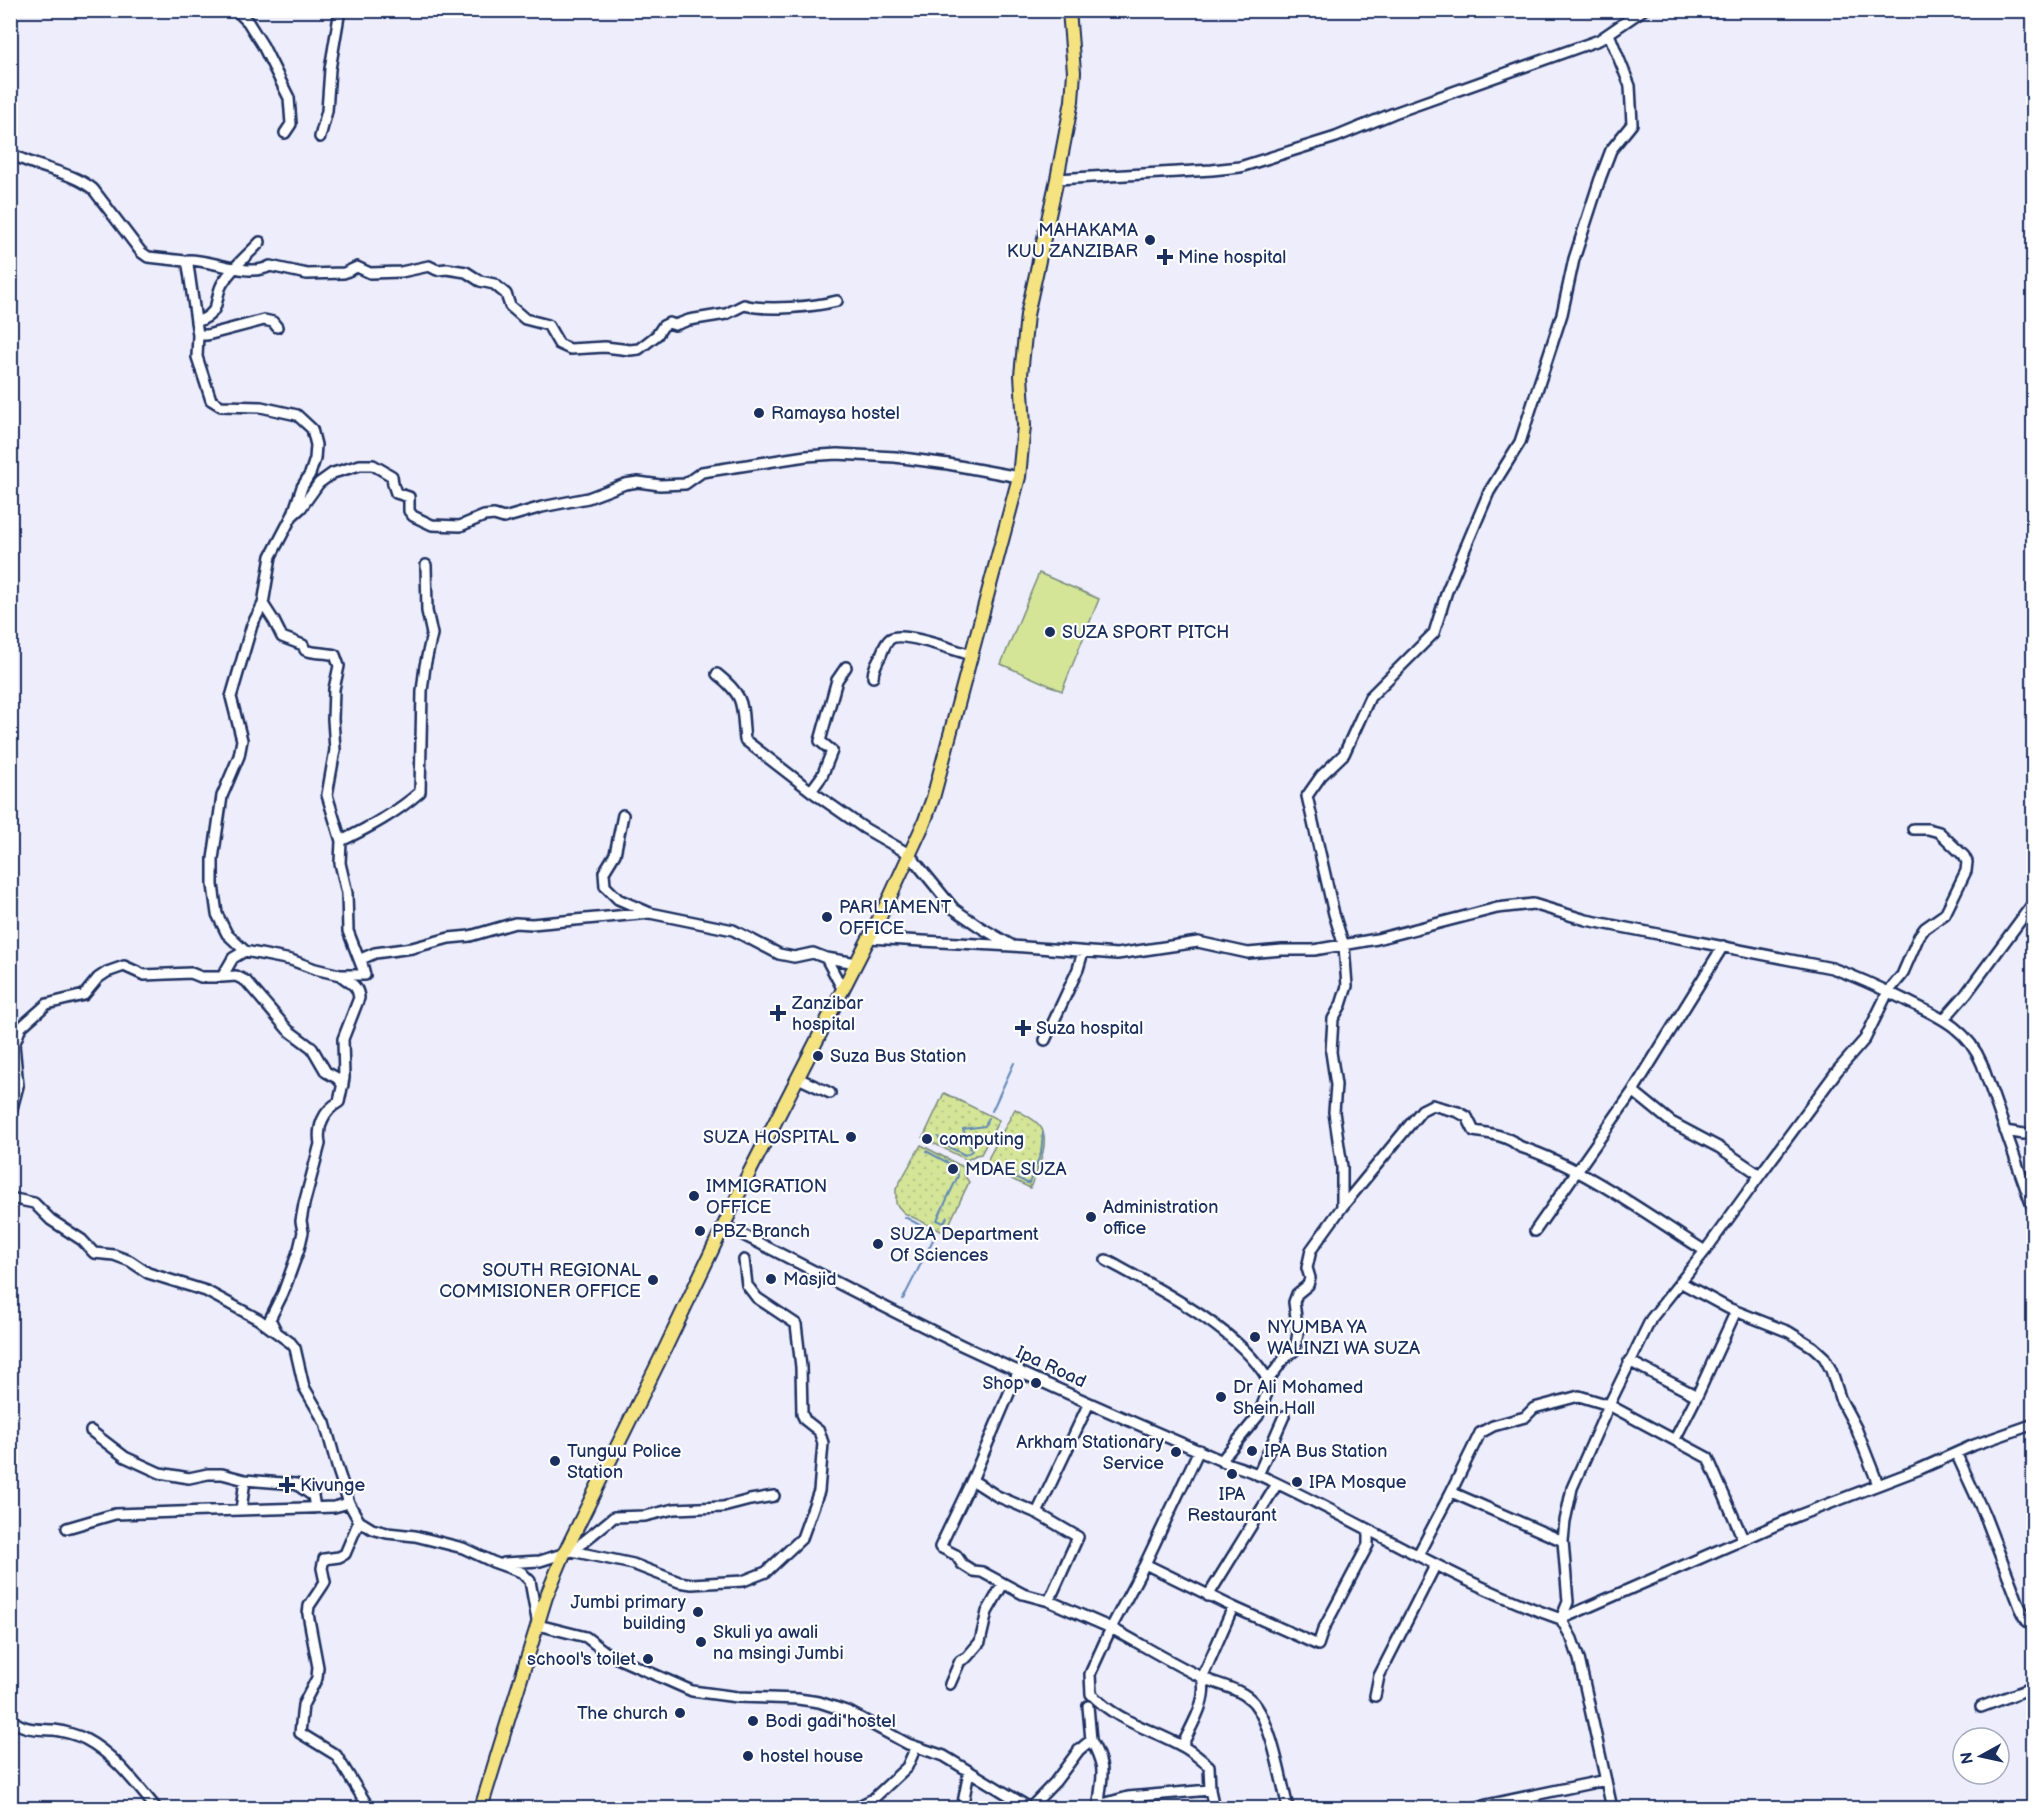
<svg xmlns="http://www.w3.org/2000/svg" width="2044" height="1819" font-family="'Balsamiq Sans',sans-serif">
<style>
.grass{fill:url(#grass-dots);stroke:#788a7b;stroke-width:1.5}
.garden{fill:#d4e598;stroke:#788a7b;stroke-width:1.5}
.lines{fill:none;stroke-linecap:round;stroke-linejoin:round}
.stream{stroke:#638ab6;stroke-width:2}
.minor-casing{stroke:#1b2f5e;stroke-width:14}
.major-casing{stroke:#1b2f5e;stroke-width:16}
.minor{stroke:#fff;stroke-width:9}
.major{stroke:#f5e382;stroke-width:12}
.poi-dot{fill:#1b2f5e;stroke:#fff;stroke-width:2}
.labels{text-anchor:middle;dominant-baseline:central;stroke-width:4.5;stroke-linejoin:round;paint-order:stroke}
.poi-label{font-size:18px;fill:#1b2f5e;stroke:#fff;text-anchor:start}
.street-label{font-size:18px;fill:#1b2f5e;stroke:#fff}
</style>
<defs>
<pattern id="grass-dots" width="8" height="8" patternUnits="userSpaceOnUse" patternTransform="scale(1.5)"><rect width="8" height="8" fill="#d4e598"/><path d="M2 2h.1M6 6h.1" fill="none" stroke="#b5c585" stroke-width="1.8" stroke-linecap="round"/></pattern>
</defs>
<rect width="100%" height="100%" fill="#eeedfc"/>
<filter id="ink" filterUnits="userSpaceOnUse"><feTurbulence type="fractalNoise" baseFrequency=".0167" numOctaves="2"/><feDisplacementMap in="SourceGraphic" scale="12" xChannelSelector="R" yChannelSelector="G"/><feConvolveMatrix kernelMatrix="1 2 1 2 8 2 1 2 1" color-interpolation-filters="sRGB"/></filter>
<g filter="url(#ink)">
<path class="grass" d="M 944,1093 L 999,1120 L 981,1154 L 976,1155 L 967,1160 L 923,1138 Z
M 1015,1109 C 1023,1114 1033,1118 1039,1125 C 1053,1139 1036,1173 1030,1188 L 991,1169 L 988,1163 L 989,1157 Z
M 921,1145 L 963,1167 L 964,1175 L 969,1182 L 945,1233 L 904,1213 L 896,1204 L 896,1189 Z"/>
<path class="garden" d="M 1039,573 L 1099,599 L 1062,691 L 1001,664 Z"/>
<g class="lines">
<path class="stream" d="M 992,1111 L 1014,1063
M 938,1137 L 943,1144 L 965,1155 L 972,1151 L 963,1129 L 985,1126 L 988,1118
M 926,1151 L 956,1167 L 958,1176 L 937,1220 L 944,1223 L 947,1217
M 999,1169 L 1027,1183 L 1029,1183 L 1041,1153 L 1043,1133
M 903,1299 L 936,1234 L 905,1217"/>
<defs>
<path id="minor" d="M 236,10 L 248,22 L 263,46 L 289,98 L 291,124 L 285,133
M 320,137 L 327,111 L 330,69 L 340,10
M 10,153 C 36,169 69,170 93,189 L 141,252 L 148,257 L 185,261 L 188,265 L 198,335 L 197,357 L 211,400 L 221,406 L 261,407 L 297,415 L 312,429 L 316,445 L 315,459 L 310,474 L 302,487 L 293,514
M 1057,179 L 1212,170 L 1240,167 L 1336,137 L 1394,113 L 1599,40 L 1643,10
M 189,260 C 213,260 250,278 270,266 L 307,274 L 344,273 L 357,267 L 370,273 L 401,272 L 429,266 L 437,270 L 447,269 L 466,272 L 480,281 L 494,284 L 506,294 L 510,306 L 525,319 L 548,325 L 559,344 L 570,349 L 605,347 L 630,350 L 639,349 L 657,335 L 663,326 L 669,323 L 675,325 L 689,320 L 726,314 L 744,305 C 767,311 813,307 837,301
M 196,322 C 225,312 212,297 224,281 C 234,266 248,255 260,242
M 198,335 L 207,335 L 264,320 L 273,322 L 277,327
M 717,674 C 747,698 741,705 745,740 L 811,791 L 864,828 L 909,854 L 954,909 L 980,927 L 1011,945
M 873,677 C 873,669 877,662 881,655 C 883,650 885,643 890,639 C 901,630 957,651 971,655
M 811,791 L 822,776 L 832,751 L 820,741 L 837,680 L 846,667
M 623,815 L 615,854 L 604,872 L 605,886 L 618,899 L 650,913
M 341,841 C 370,827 396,813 420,792 L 422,691 L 425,666 L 432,634 L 427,611 L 426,565
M 869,938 L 1012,946 L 1117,954 L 1198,942 L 1248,953 L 1282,950 L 1314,950 L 1377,939 L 1497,908 L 1533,904 L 1586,920 L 1832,968 C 1857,977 1881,988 1905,1000 C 1937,1016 1967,1027 1982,1064 L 2034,1212
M 245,951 L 227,934 L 217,914 L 213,885 L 213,859 L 222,796 L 239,756 L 242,740 L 231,697 L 252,625 L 263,604
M 826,958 L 857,963
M 365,975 L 348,931 L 347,893 L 340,863 L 341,841 L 327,795 L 335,750 L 333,719 L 334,689 L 339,666 L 335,655 C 325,652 315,654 305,650 L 303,645 L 282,637 L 274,621 L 263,604 L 271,556 L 292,516 L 301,508 L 319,483 L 333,473 L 360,465 L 373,465 L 392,476 L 393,484 L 396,493 L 409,497 L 409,511 L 413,516 L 432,525 L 460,526 L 484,516 L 494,515 L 504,518 L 542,507 L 588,498 L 625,484 L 638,482 L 660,485 L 685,484 L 702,472 L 806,456 L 837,454 L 895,457 L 948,464 L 1019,477
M 222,977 L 236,976 L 246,981 L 288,1030 L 312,1048 L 326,1072 L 337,1078 L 343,1085
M 1944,1019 L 1966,994 L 2034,902
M 1045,1040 L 1078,969 L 1083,952
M 798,1078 L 830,1093
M 10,1116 L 18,1086 L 14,1045 L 21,1027 L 47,1004 L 84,995 L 98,978 L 107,972 L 124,966 L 144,975 L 191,973 L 201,977 L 222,977 L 233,958 L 245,951 L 291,960 L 315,969 L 340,975 L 365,975 L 361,959 L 375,953 L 412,948 L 449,938 L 470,936 L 515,923 L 532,924 L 650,913 L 733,930 L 779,954 L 794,957 L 813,953 L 826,958 L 843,990
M 2005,1131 L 2024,1134 L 2034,1132
M 1760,1175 L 1837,1071 L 1865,1039 L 1888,992 L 1902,975 L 1919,936 L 1925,928 L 1945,914 L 1966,871 L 1967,862 L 1964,856 L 1939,832 L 1928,829 L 1913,829
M 10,1198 L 34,1203 L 51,1220 L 82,1240 L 94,1253 L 114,1255 L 130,1261 L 148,1273 L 206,1291 L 258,1319 L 291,1343 L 295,1348 L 304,1387 L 325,1423 L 338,1470 L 349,1503 L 359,1521 L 372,1529 L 387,1533 L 415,1536 L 463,1548 L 493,1562 L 521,1572 L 530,1581 L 538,1625 L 586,1637 L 608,1654 L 692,1691 L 737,1697 L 798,1699 L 819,1702 L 849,1712 L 908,1744 L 944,1756 L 1030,1808 L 1055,1782 L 1079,1750 L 1091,1740 L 1088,1706
M 1342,1207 L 1422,1110 L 1432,1105 L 1458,1112 L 1467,1117 L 1474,1131 C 1486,1133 1499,1134 1510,1140 C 1515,1142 1516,1145 1521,1147 C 1585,1168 1648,1215 1705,1251
M 725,1226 C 804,1265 882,1307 961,1345 C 1047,1385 1134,1423 1220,1460 C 1233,1466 1247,1469 1259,1475 C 1361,1521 1455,1583 1561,1619 L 1572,1639 L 1579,1659 L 1612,1808
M 1535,1231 L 1633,1091 L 1723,946
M 1106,1260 C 1157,1288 1239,1329 1268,1380
M 1680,1282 L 1728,1308 L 1789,1332 L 1813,1347 L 1824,1357 L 1831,1370 L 1840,1398 L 1856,1428 L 1878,1484
M 276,1331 L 270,1319 L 283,1293 L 299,1249 L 303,1232 L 301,1221 L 304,1204 L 320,1144 C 317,1127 323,1111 339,1102 L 344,1078 L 343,1039 L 359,998 C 358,984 349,983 340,975
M 1629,1361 L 1697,1396
M 1019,1370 L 972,1480 L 940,1547 L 956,1555 L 962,1564 L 973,1571 L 982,1572 L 1023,1594 L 1049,1601 L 1111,1628 L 1090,1674 L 1091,1694 C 1118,1722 1149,1728 1182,1746 C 1192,1751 1200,1759 1209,1766 L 1210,1790 L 1128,1797 L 1099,1805
M 91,1431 L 125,1457 L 160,1473 L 189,1478 L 208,1474 L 222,1474 L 245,1480 L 241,1510
M 1675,1439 L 1697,1396 L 1736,1311
M 1956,1453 L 1985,1516 L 2020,1607 L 2027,1621 L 2034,1626
M 1221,1461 L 1258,1416 L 1267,1393 L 1268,1380 L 1284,1359 L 1295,1350 L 1298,1333 L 1294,1302 L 1297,1294 L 1308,1285 L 1310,1278 L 1307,1268 L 1311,1250 L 1342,1207 L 1342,1167 L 1334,1112 L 1336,1085 L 1331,1052 L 1333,1019 L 1341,1005 L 1347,986 L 1344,946 L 1334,914 L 1307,796 L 1321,776 L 1344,754 L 1370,697 L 1434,633 L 1447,591 L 1489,492 L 1520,442 L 1562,314 L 1574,259 L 1600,179 L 1611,150 L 1632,124 L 1630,86 L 1609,34
M 1258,1475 L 1284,1416
M 245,1480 L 296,1484 L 313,1496 L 315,1508
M 972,1480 L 997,1496 L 1037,1513
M 1451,1492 L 1480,1433 L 1493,1426 L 1525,1417 L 1534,1408 L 1579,1396 L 1609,1405 L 1708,1458 L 1743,1539
M 359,1521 L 345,1554 L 339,1557 L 324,1559 L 322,1568 L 325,1582 L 309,1606 L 308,1614 L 318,1667 L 317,1678 L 303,1705 L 300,1733 L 336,1755 L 369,1808
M 67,1528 L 115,1514 L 306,1508 L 334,1507 L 349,1503
M 572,1551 L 633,1564 L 679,1582 L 692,1584 L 743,1581 L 766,1572 L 802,1538 L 819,1491 L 823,1443 L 819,1431 L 805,1420 L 802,1414 L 801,1367 L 796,1324 L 757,1298 L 747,1285 L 744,1260
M 1418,1555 L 1451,1492 L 1563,1541
M 504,1563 L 540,1561 L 572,1551 L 614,1517 L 645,1516 L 674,1509 L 723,1507 L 750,1500 L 774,1496
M 1145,1564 L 1199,1450
M 1208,1596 L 1277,1484
M 1049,1601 L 1078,1537 L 1037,1513 L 1089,1403
M 1561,1619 L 1568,1602 L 1563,1541 L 1565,1521 L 1572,1488 L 1609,1405 L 1651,1319 L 1705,1251 L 1760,1175 L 1720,1148 L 1671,1122 L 1633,1091
M 1561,1619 L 1797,1516 L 1920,1469 L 1974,1445 L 2034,1424
M 950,1684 L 960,1661 L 967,1657 L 980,1642 L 987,1612 L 1003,1584
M 1375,1696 L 1379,1676 L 1435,1566
M 1981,1707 L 2034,1687
M 10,1717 C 21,1731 38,1729 54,1730 C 63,1731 77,1735 85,1739 C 114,1754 136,1784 156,1808
M 1091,1740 C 1109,1774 1100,1775 1099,1808
M 1182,1746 C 1191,1726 1209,1700 1202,1678 L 1233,1607
M 1210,1790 L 1214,1808
M 855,1808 L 873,1799 L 907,1767 L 916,1747
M 962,1808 L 969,1772
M 1288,1808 C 1281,1780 1272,1725 1254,1703 C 1241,1688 1218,1685 1201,1677 C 1170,1662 1141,1644 1111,1628 L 1145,1564 L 1233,1607 L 1318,1645 L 1323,1630 L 1368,1545 L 1368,1530
M 1472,1808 L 1606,1780"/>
<path id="major" d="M 481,1808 L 546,1597 L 564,1554 L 665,1349 L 744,1183 L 889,899 L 924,823 L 933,798 L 1019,477 L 1024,426 L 1021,375 L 1027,315 L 1057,179 L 1072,101 L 1074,72 L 1069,10"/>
</defs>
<use href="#minor" class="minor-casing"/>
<use href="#major" class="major-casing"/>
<use href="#minor" class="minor"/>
<use href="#major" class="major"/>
</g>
</g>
<g class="poi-dot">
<circle cx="1150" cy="240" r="6"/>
<path d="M1162 248h6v6h6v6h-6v6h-6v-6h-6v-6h6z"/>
<circle cx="759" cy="413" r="6"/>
<circle cx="1050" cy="632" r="6"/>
<circle cx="827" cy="917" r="6"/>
<path d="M775 1004h6v6h6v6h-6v6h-6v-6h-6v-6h6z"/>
<path d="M1020 1019h6v6h6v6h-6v6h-6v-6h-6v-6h6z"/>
<circle cx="818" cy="1056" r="6"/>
<circle cx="851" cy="1137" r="6"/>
<circle cx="927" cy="1139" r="6"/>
<circle cx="953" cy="1169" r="6"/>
<circle cx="694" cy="1196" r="6"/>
<circle cx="1091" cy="1217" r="6"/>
<circle cx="700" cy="1231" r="6"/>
<circle cx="878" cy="1244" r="6"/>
<circle cx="771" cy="1279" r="6"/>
<circle cx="653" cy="1280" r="6"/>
<circle cx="1255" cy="1337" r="6"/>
<circle cx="1036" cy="1383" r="6"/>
<circle cx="1221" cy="1397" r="6"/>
<circle cx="1252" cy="1451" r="6"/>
<circle cx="1176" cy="1452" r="6"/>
<circle cx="555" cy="1461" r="6"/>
<circle cx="1232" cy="1474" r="6"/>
<circle cx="1297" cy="1482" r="6"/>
<path d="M284 1476h6v6h6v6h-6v6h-6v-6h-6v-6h6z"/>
<circle cx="698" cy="1612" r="6"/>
<circle cx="701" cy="1642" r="6"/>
<circle cx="648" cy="1659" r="6"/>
<circle cx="680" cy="1713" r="6"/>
<circle cx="753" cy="1721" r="6"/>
<circle cx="748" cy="1756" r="6"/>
</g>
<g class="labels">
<g class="poi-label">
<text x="1138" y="230" text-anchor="end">MAHAKAMA<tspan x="1138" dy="21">KUU ZANZIBAR</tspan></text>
<text x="1178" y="257">Mine hospital</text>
<text x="771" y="413">Ramaysa hostel</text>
<text x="1062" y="632">SUZA SPORT PITCH</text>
<text x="839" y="907">PARLIAMENT<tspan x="839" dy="21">OFFICE</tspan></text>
<text x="792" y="1003">Zanzibar<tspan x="792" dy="21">hospital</tspan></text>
<text x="1036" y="1028">Suza hospital</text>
<text x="830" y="1056">Suza Bus Station</text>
<text x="839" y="1137" text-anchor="end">SUZA HOSPITAL</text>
<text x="939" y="1139">computing</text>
<text x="965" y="1169">MDAE SUZA</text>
<text x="706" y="1186">IMMIGRATION<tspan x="706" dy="21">OFFICE</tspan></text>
<text x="1103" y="1207">Administration<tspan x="1103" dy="21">office</tspan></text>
<text x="712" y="1231">PBZ Branch</text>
<text x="890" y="1234">SUZA Department<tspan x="890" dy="21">Of Sciences</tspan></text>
<text x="641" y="1270" text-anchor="end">SOUTH REGIONAL<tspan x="641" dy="21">COMMISIONER OFFICE</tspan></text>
<text x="783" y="1279">Masjid</text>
<text x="1267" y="1327">NYUMBA YA<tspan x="1267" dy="21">WALINZI WA SUZA</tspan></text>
<text x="1024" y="1383" text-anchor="end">Shop</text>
<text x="1233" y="1387">Dr Ali Mohamed<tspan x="1233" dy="21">Shein Hall</tspan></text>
<text x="1164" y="1442" text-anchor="end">Arkham Stationary<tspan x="1164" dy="21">Service</tspan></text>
<text x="567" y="1451">Tunguu Police<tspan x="567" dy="21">Station</tspan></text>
<text x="1264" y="1451">IPA Bus Station</text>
<text x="1309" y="1482">IPA Mosque</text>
<text x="300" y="1485">Kivunge</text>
<text x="1232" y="1494" text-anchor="middle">IPA<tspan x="1232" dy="21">Restaurant</tspan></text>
<text x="686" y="1602" text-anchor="end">Jumbi primary<tspan x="686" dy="21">building</tspan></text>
<text x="713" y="1632">Skuli ya awali<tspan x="713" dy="21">na msingi Jumbi</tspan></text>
<text x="636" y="1659" text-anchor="end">school's toilet</text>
<text x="668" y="1713" text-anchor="end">The church</text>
<text x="765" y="1721">Bodi gadi hostel</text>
<text x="760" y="1756">hostel house</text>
</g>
<g class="street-label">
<text transform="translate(1051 1367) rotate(25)">Ipa Road</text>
</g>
</g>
<rect width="2044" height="1819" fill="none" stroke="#fff" stroke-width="36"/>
<rect x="18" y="18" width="2008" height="1783" fill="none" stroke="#1b2f5e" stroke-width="2" filter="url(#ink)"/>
<g transform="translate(1981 1756) rotate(262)"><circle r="28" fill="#ffffff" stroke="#a4acbf" stroke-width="1.5"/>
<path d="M0-4.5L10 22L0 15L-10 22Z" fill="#1b2f5e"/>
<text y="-9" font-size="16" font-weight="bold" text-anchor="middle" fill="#1b2f5e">N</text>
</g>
</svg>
